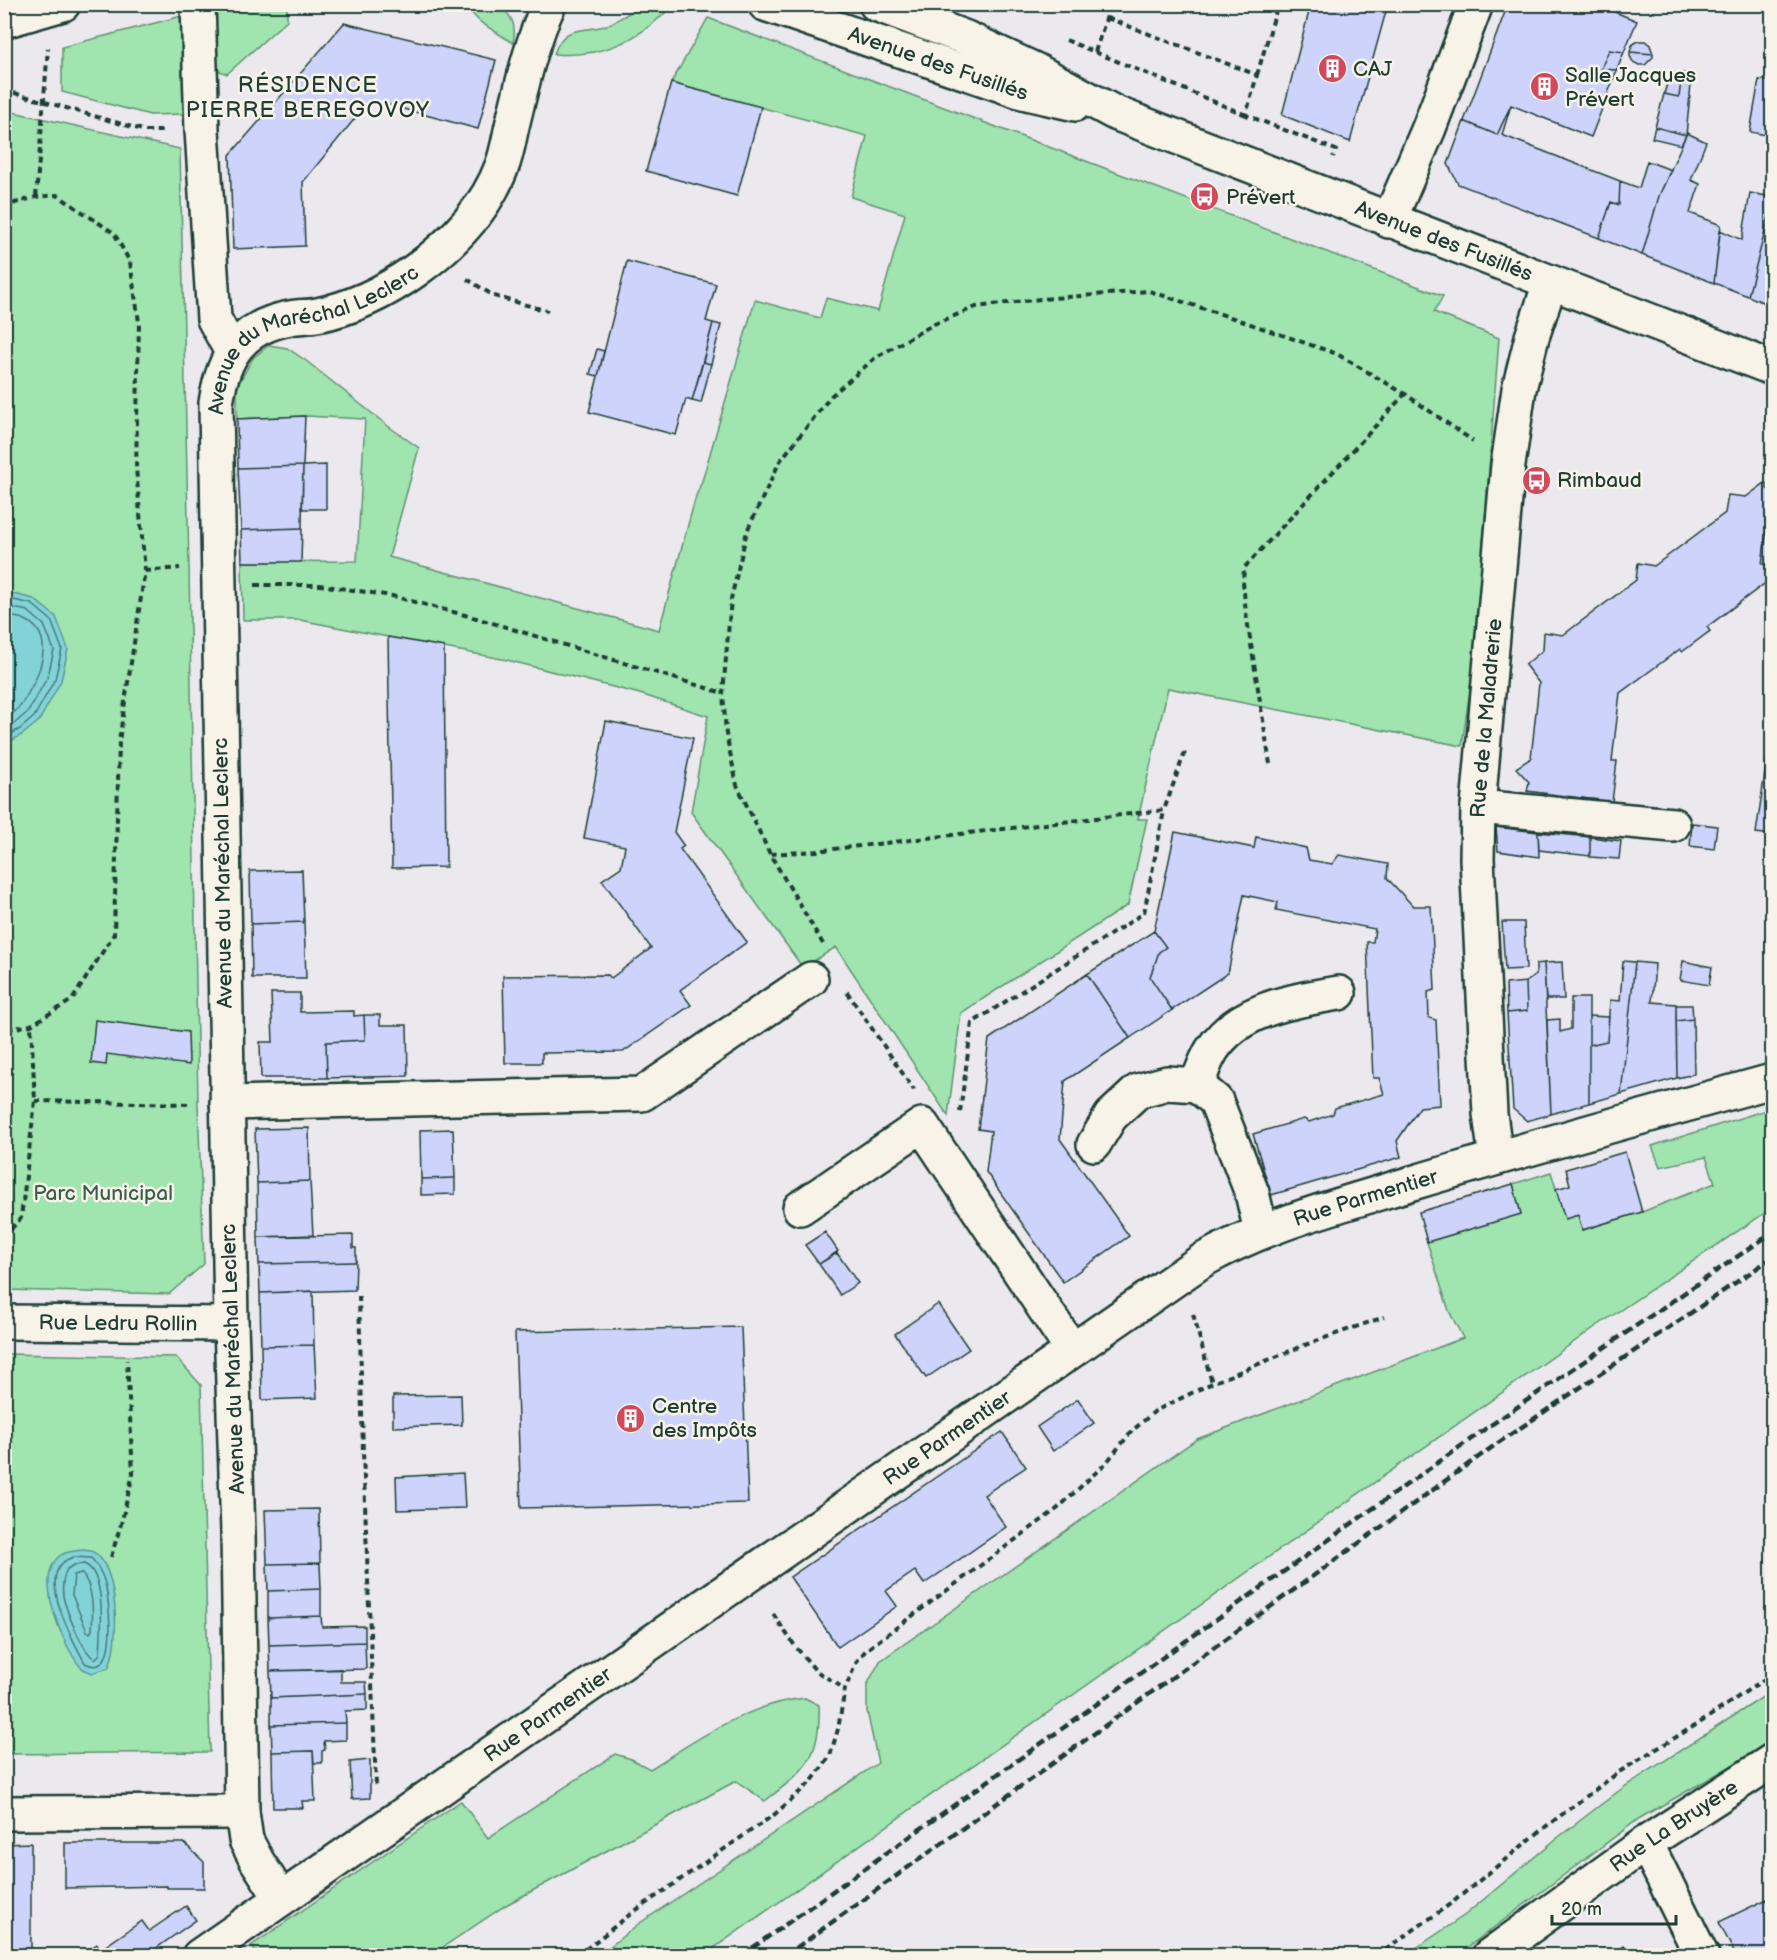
<svg xmlns="http://www.w3.org/2000/svg" width="1777" height="1960" font-family="'Balsamiq Sans',sans-serif">
<style>
.green{fill:#a0e4af;stroke:#609072;stroke-width:1.5}
.water{fill:#82d3d8;stroke:#5a9796;stroke-width:1.5}
.lines{fill:none;stroke-linecap:round;stroke-linejoin:round}
.shore{stroke:#477976;stroke-width:1.5}
.building{fill:#ced3fc;stroke:#1f3d34;stroke-width:1.5}
.minor-casing{stroke:#1f3d34;stroke-width:38}
.major-casing{stroke:#1f3d34;stroke-width:38}
.path{stroke:#1f3d34;stroke-width:4;stroke-dasharray:6 4.5;stroke-linecap:butt}
.minor{stroke:#f7f3e8;stroke-width:33}
.major{stroke:#f7f3e8;stroke-width:33}
.rail{stroke:#1f3d34;stroke-width:4.5;stroke-dasharray:9 4.5;stroke-linecap:butt}
.labels{text-anchor:middle;dominant-baseline:central;stroke-width:5;stroke-linejoin:round;paint-order:stroke}
.street-label{font-size:21px;fill:#1f3d34;stroke:#f7f3e8}
.poi-label{font-size:21px;fill:#1f3d34;stroke:#f7f3e8;text-anchor:start}
.park-label{font-size:21px;fill:#395e4d;stroke:#f7f3e8}
.neighbourhood-label{font-size:22px;letter-spacing:1.5px;fill:#1f3d34;stroke:#f7f3e8}
</style>
<rect width="100%" height="100%" fill="#ebe9ee"/>
<filter id="ink" filterUnits="userSpaceOnUse"><feTurbulence type="fractalNoise" baseFrequency=".0167" numOctaves="2"/><feDisplacementMap in="SourceGraphic" scale="12" xChannelSelector="R" yChannelSelector="G"/><feConvolveMatrix kernelMatrix="1 2 1 2 8 2 1 2 1" color-interpolation-filters="sRGB"/></filter>
<g filter="url(#ink)">
<path class="green" d="M 232,5 L 287,5 L 287,20 L 227,74 L 217,70 L 213,9 Z
M 464,5 L 498,5 C 512,15 517,25 513,43 L 480,22 Z
M 641,5 L 673,5 C 639,40 603,58 554,54 C 564,24 580,33 604,26 C 617,22 630,12 641,5 Z
M 182,16 L 184,114 L 150,115 L 62,92 L 62,47 Z
M 708,18 L 1443,296 L 1434,312 L 1499,338 L 1475,653 L 1462,746 L 1168,688 L 1138,819 L 1147,819 L 1128,905 L 961,1013 L 948,1116 L 836,947 L 803,968 L 691,812 L 708,716 L 640,694 L 507,660 L 300,620 L 243,620 L 242,562 L 357,561 L 365,419 L 305,416 L 237,419 L 237,387 L 253,358 L 269,345 L 287,348 L 305,360 L 388,426 L 419,448 L 389,557 L 659,630 L 696,496 L 702,481 L 755,300 L 820,318 L 826,298 L 878,311 L 905,214 L 851,197 L 867,136 L 671,83 Z
M 4,110 L 180,149 L 189,567 L 198,1104 L 204,1264 L 169,1294 L 5,1290 Z
M 1772,1108 L 1772,1208 L 1591,1330 L 704,1955 L 598,1956 L 637,1925 L 878,1763 L 867,1711 L 867,1685 L 880,1661 L 1197,1439 L 1463,1338 L 1449,1311 L 1427,1242 L 1521,1214 L 1513,1184 L 1551,1172 L 1565,1218 L 1578,1215 L 1583,1230 L 1642,1212 L 1715,1183 L 1706,1157 L 1660,1167 L 1652,1146 Z
M 5,1354 L 176,1357 L 201,1385 L 210,1752 L 5,1754 Z
M 1772,1691 L 1772,1739 L 1733,1765 L 1640,1818 L 1457,1955 L 1406,1955 L 1465,1915 L 1556,1839 L 1624,1787 Z
M 805,1698 L 819,1705 C 821,1759 805,1770 765,1801 L 736,1781 L 506,1905 L 431,1955 L 258,1955 L 251,1946 L 461,1801 L 488,1838 L 615,1754 L 631,1759 L 650,1769 C 698,1739 747,1704 805,1698 Z"/>
<path class="water" d="M 5,592 L 34,599 L 56,617 L 68,649 L 61,681 L 39,721 L 23,734 L 5,745 Z
M 84,1550 C 87,1551 90,1550 93,1552 C 119,1565 120,1646 108,1668 L 92,1673 C 88,1671 83,1670 80,1666 C 63,1646 32,1575 61,1555 C 67,1551 77,1551 84,1550 Z"/>
<g class="lines">
<path class="shore" d="M 4,598 L 32,604 L 51,620 L 62,649 L 55,679 L 34,717 L 20,729 L 4,738
M 4,606 L 28,611 L 44,625 L 54,650 L 48,676 L 28,712 L 15,723 L 4,730
M 4,615 C 10,617 17,617 23,619 C 54,632 43,666 31,688 C 24,701 18,712 4,719
M 74,1557 L 91,1558 C 98,1565 102,1574 105,1583 C 109,1599 120,1682 85,1663 C 73,1640 31,1568 74,1557 Z
M 84,1564 C 107,1573 101,1634 100,1654 L 95,1659 C 83,1653 66,1610 63,1596 C 62,1587 63,1577 67,1569 L 74,1565 Z
M 81,1573 C 94,1586 93,1613 92,1630 L 90,1633 L 87,1631 L 72,1595 L 74,1575 Z"/>
</g>
<path class="building" d="M 1311,4 L 1388,4 L 1350,142 L 1282,115 Z
M 1508,4 L 1595,4 L 1637,21 L 1624,52 L 1609,50 L 1601,69 L 1617,70 L 1591,137 L 1511,105 L 1497,135 L 1464,121 Z
M 344,23 L 496,60 L 478,129 L 370,100 L 303,182 L 305,246 L 233,249 L 230,155 Z
M 1638,41 L 1645,41 L 1650,45 L 1653,54 L 1630,52 L 1632,45 Z
M 1609,50 L 1624,52 L 1617,70 L 1601,69 Z
M 1630,52 L 1653,54 L 1653,57 L 1645,65 L 1639,65 L 1633,62 L 1630,56 Z
M 1670,73 L 1682,73 L 1679,97 L 1664,94 Z
M 1682,73 L 1692,74 L 1686,135 L 1655,127 L 1664,94 L 1679,97 Z
M 1759,80 L 1772,81 L 1772,136 L 1750,132 Z
M 671,83 L 761,107 L 737,196 L 646,171 Z
M 1511,105 L 1502,135 L 1620,181 L 1619,205 L 1611,202 L 1599,238 L 1458,184 L 1448,164 L 1464,121 L 1497,135 Z
M 1655,127 L 1686,135 L 1681,145 L 1652,138 Z
M 1687,133 L 1706,142 L 1691,180 L 1700,184 L 1690,213 L 1721,225 L 1714,283 L 1642,255 L 1659,196 Z
M 1647,161 L 1671,170 L 1659,196 L 1642,255 L 1599,238 L 1611,202 L 1619,205 L 1620,181 L 1639,188 Z
M 1750,193 L 1772,197 L 1772,205 L 1748,296 L 1714,283 L 1720,230 L 1742,240 Z
M 1772,205 L 1772,306 L 1748,296 Z
M 627,261 L 716,284 L 706,321 L 713,323 L 692,401 L 686,399 L 676,435 L 589,412 Z
M 713,323 L 721,325 L 711,364 L 703,362 Z
M 597,349 L 604,351 L 598,376 L 590,374 Z
M 703,362 L 711,364 L 701,403 L 692,401 Z
M 305,416 L 303,466 L 238,468 L 237,419 Z
M 326,465 L 326,509 L 302,509 L 303,466 Z
M 303,466 L 302,528 L 241,530 L 238,468 Z
M 1765,483 L 1767,484 L 1767,489 L 1772,490 L 1772,528 L 1767,528 L 1762,564 L 1772,566 L 1772,584 L 1771,585 L 1767,582 L 1707,627 L 1710,631 L 1682,652 L 1680,649 L 1620,693 L 1612,761 L 1617,761 L 1612,802 L 1527,791 L 1529,782 L 1516,768 L 1531,758 L 1539,683 L 1525,665 L 1543,650 L 1544,632 L 1563,635 L 1636,580 L 1638,563 L 1654,566 L 1725,513 L 1728,495 L 1746,497 Z
M 302,528 L 301,562 L 242,562 L 241,530 Z
M 1767,528 L 1772,528 L 1772,566 L 1762,564 Z
M 388,637 L 444,647 L 446,867 L 392,868 Z
M 606,721 L 693,738 L 674,832 L 684,846 L 680,849 L 747,942 L 680,990 L 691,1005 L 623,1052 L 542,1053 L 542,1063 L 505,1063 L 503,976 L 608,975 L 611,978 L 651,948 L 602,880 L 621,867 L 625,846 L 584,838 Z
M 1772,725 L 1772,835 L 1756,833 Z
M 1692,823 L 1717,826 L 1714,849 L 1690,846 Z
M 1496,827 L 1538,832 L 1539,857 L 1498,851 Z
M 1175,832 L 1254,848 L 1256,837 L 1306,848 L 1309,860 L 1332,864 L 1339,855 L 1388,864 L 1387,878 L 1413,906 L 1431,906 L 1435,990 L 1428,992 L 1429,1018 L 1436,1020 L 1440,1105 L 1420,1107 L 1397,1141 L 1401,1157 L 1271,1195 L 1253,1134 L 1304,1119 L 1309,1122 L 1333,1114 L 1335,1108 L 1384,1094 L 1379,1078 L 1373,1078 L 1367,942 L 1373,942 L 1375,929 L 1276,910 L 1278,902 L 1244,895 L 1228,973 L 1172,1010 L 1150,977 L 1159,952 L 1166,947 L 1154,931 Z
M 1538,832 L 1590,837 L 1590,856 L 1539,850 Z
M 1590,837 L 1621,841 L 1619,859 L 1590,857 Z
M 302,870 L 304,922 L 251,924 L 250,871 Z
M 304,922 L 306,978 L 252,978 L 251,924 Z
M 1502,922 L 1524,922 L 1526,969 L 1505,970 Z
M 1154,931 L 1166,947 L 1159,952 L 1150,977 L 1172,1010 L 1130,1038 L 1087,974 Z
M 1623,961 L 1635,962 L 1621,1094 L 1589,1103 L 1589,1045 L 1607,1041 L 1610,1000 L 1620,1001 Z
M 1683,961 L 1712,967 L 1709,985 L 1680,980 Z
M 1562,962 L 1564,999 L 1546,999 L 1544,963 Z
M 1635,962 L 1655,964 L 1652,1002 L 1676,1004 L 1677,1078 L 1621,1094 Z
M 1544,963 L 1551,1114 L 1527,1121 L 1513,1109 L 1507,1013 L 1527,1011 L 1526,982 L 1536,975 L 1536,964 Z
M 1087,974 L 1130,1038 L 1065,1081 L 1060,1139 L 1129,1236 L 1063,1282 L 986,1172 L 991,1131 L 978,1129 L 989,1039 Z
M 1526,982 L 1527,1011 L 1507,1013 L 1506,984 Z
M 271,993 L 300,993 L 300,1012 L 354,1011 L 354,1016 L 364,1015 L 365,1040 L 326,1042 L 327,1078 L 261,1078 L 260,1042 L 273,1042 Z
M 1571,998 L 1589,998 L 1589,1103 L 1551,1114 L 1547,1020 L 1560,1019 L 1560,1032 L 1571,1029 Z
M 1676,1005 L 1692,1005 L 1693,1019 L 1676,1021 Z
M 364,1015 L 380,1015 L 380,1025 L 407,1025 L 408,1076 L 327,1078 L 326,1042 L 365,1040 Z
M 1589,1016 L 1609,1017 L 1607,1041 L 1589,1045 Z
M 1693,1019 L 1694,1074 L 1677,1078 L 1676,1021 Z
M 95,1020 L 188,1032 L 189,1065 L 107,1054 L 106,1065 L 91,1063 Z
M 1772,1022 L 1772,1048 L 1767,1042 Z
M 309,1128 L 310,1181 L 257,1183 L 255,1129 Z
M 453,1129 L 455,1178 L 421,1179 L 420,1130 Z
M 1625,1152 L 1642,1212 L 1582,1230 L 1578,1215 L 1565,1219 L 1556,1189 L 1570,1185 L 1566,1169 Z
M 455,1178 L 455,1194 L 421,1195 L 421,1179 Z
M 310,1181 L 313,1235 L 258,1237 L 257,1183 Z
M 1513,1184 L 1521,1214 L 1427,1242 L 1419,1212 Z
M 825,1232 L 838,1251 L 819,1264 L 805,1245 Z
M 353,1235 L 353,1248 L 356,1248 L 356,1262 L 259,1264 L 258,1237 Z
M 837,1253 L 858,1283 L 840,1295 L 819,1264 Z
M 356,1262 L 355,1290 L 260,1293 L 259,1264 Z
M 313,1291 L 314,1345 L 261,1346 L 260,1293 Z
M 938,1304 L 969,1349 L 926,1378 L 895,1334 Z
M 741,1327 L 748,1503 L 521,1508 L 515,1332 Z
M 314,1345 L 317,1398 L 262,1400 L 261,1346 Z
M 461,1395 L 462,1425 L 393,1427 L 393,1396 Z
M 1078,1399 L 1094,1423 L 1053,1451 L 1037,1427 Z
M 1002,1432 L 1026,1467 L 984,1495 L 1006,1527 L 924,1584 L 915,1571 L 886,1591 L 897,1606 L 838,1647 L 790,1577 Z
M 463,1473 L 465,1508 L 397,1510 L 396,1477 Z
M 319,1509 L 320,1563 L 267,1564 L 265,1510 Z
M 320,1563 L 321,1589 L 268,1591 L 267,1564 Z
M 321,1589 L 321,1616 L 268,1618 L 268,1591 Z
M 321,1616 L 322,1627 L 365,1626 L 365,1642 L 269,1645 L 268,1618 Z
M 365,1642 L 366,1669 L 270,1671 L 269,1645 Z
M 341,1669 L 341,1682 L 366,1682 L 367,1694 L 271,1698 L 270,1671 Z
M 367,1694 L 367,1710 L 345,1711 L 346,1723 L 271,1725 L 271,1698 Z
M 346,1723 L 346,1740 L 324,1741 L 325,1750 L 322,1751 L 322,1763 L 314,1763 L 313,1751 L 272,1752 L 271,1725 Z
M 313,1751 L 315,1801 L 302,1801 L 303,1808 L 273,1808 L 272,1752 Z
M 370,1760 L 370,1798 L 352,1799 L 350,1762 Z
M 31,1843 L 31,1956 L 4,1956 L 4,1844 Z
M 65,1843 L 184,1843 L 204,1862 L 204,1888 L 167,1888 L 167,1886 L 65,1888 Z
M 1767,1899 L 1772,1910 L 1772,1956 L 1736,1956 L 1719,1922 Z
M 186,1906 L 196,1920 L 145,1956 L 80,1956 L 97,1944 L 101,1949 L 142,1921 L 149,1931 Z
M 1624,1946 L 1630,1956 L 1611,1956 Z"/>
<g class="lines">
<defs>
<g id="minor">
<path d="M 198,4 L 202,130 L 214,319 L 232,352"/>
<path d="M 1389,221 L 1429,128 L 1476,4"/>
<path d="M 1478,807 L 1673,825"/>
<path d="M 1197,1085 C 1201,1074 1205,1061 1212,1050 C 1239,1008 1293,1001 1339,993"/>
<path d="M 227,1103 L 642,1094 L 811,979"/>
<path d="M 1094,1144 L 1111,1116 L 1138,1091 L 1167,1083 L 1197,1085 L 1216,1101 L 1252,1193 L 1261,1231"/>
<path id="s1" d="M 1496,1158 L 1490,1114 L 1477,859 L 1478,807 L 1508,465 L 1519,389 L 1532,337 L 1550,283"/>
<path d="M 800,1208 L 922,1125 L 1072,1350"/>
<path id="s2" d="M 4,1322 L 231,1324"/>
<path d="M 4,1813 L 242,1812"/>
<path d="M 1646,1843 L 1702,1956"/>
<path id="s3" d="M 281,1898 L 257,1861 L 246,1840 L 242,1812 L 238,1532 L 231,1324 L 216,403 C 223,356 241,327 290,318 C 299,316 308,317 317,315 C 352,308 387,291 416,270 C 452,244 486,209 502,166 C 507,153 509,139 512,126 C 522,85 531,43 549,4"/>
<path id="s4" d="M 199,1956 L 1203,1260 C 1269,1223 1341,1205 1412,1183 C 1532,1147 1652,1114 1772,1081"/>
<path id="s5" d="M 1489,1956 L 1646,1843 L 1772,1761"/>
</g>
<g id="major">
<path id="s6" d="M 765,4 L 1022,92 L 1075,104"/>
<path id="s7" d="M 876,4 L 966,38 L 1035,70 L 1115,113 L 1772,368"/>
<path d="M 4,21 L 63,4"/>
</g>
</defs>
<use href="#minor" class="minor-casing"/>
<use href="#major" class="major-casing"/>
<path class="path" d="M 1107,18 L 1257,75 L 1246,115 L 1336,150 L 1333,157
M 1066,40 L 1095,52 L 1111,4
M 1095,52 L 1246,115
M 1257,75 L 1278,4
M 4,90 L 146,131 L 166,131
M 36,197 L 48,48
M 4,209 L 15,203 L 36,197 L 57,195 L 114,233 L 130,262 L 139,322 L 136,468 L 145,571 L 119,741 L 114,934 L 72,1000 L 31,1025 L 4,1030
M 467,279 L 494,296 L 548,311
M 145,571 L 180,568
M 255,585 L 320,585 L 392,596 L 476,618 L 723,693
M 1270,764 L 1246,613 L 1243,582 L 1244,568 L 1405,394
M 770,854 L 737,785 L 726,734 L 723,693 L 731,599 L 747,531 L 780,461 L 831,396 L 875,358 L 934,324 L 976,307 L 1040,299 L 1149,291 L 1233,318 L 1337,354 L 1405,394 L 1473,441
M 823,944 L 770,854 L 817,851 L 1164,810 L 1186,749
M 847,992 L 914,1090
M 35,1101 L 190,1104
M 960,1112 L 972,1023 L 1144,913 L 1164,811
M 4,1237 L 21,1218 L 35,1101 L 31,1025
M 359,1296 L 363,1452 L 376,1787
M 1193,1314 L 1212,1383
M 111,1557 L 121,1524 L 133,1474 L 127,1360
M 773,1614 L 795,1646 L 816,1671 L 845,1689
M 577,1956 L 632,1913 L 775,1814 L 812,1781 L 830,1756 L 838,1729 L 845,1689 L 857,1661 L 866,1650 L 1057,1509 L 1106,1463 L 1132,1431 L 1155,1411 L 1212,1383 L 1305,1345 L 1384,1317
M 1377,1956 L 1453,1902 L 1544,1828 L 1619,1772 L 1704,1720 L 1772,1674"/>
<use href="#minor" class="minor"/>
<use href="#major" class="major"/>
<path class="rail" d="M 741,1956 L 1488,1427 L 1772,1233
M 785,1956 L 1498,1443 L 1772,1258"/>
</g>
</g>
<defs>
<symbol id="building-disc" viewBox="-11 -11 22 22"><circle r="9.5" fill="#d1495b" stroke="#f7f3e8"/><path d="M-4-6H4V6H1V3H-1V6H-4ZM-2.5-4.3h1.7v1.8h-1.7ZM.8-4.3h1.7v1.8H.8ZM-2.5-1h1.7V.8h-1.7ZM.8-1h1.7V.8H.8Z" fill="#fff"/></symbol>
<symbol id="bus-disc" viewBox="-11 -11 22 22"><circle r="9.5" fill="#d1495b" stroke="#f7f3e8"/><path d="M-5-6H5V4H4V6H2V4H-2V6H-4V4H-5ZM-3.5-4V0h7V-4ZM-3.5 1.2v1.5H-2V1.2ZM2 1.2v1.5H3.5V1.2Z" fill="#fff"/></symbol>
</defs>
<g fill-rule="evenodd">
<use href="#building-disc" x="1316" y="52" width="33" height="33"/>
<use href="#building-disc" x="1528" y="70" width="33" height="33"/>
<use href="#bus-disc" x="1188" y="180" width="33" height="33"/>
<use href="#bus-disc" x="1520" y="464" width="33" height="33"/>
<use href="#building-disc" x="614" y="1402" width="33" height="33"/>
</g>
<g class="labels">
<g class="street-label">
<text stroke="none"><textPath href="#s6" startOffset="183">Avenue des Fusillés</textPath></text>
<text stroke="none"><textPath href="#s7" startOffset="616">Avenue des Fusillés</textPath></text>
<text stroke="none"><textPath href="#s3" startOffset="1629">Avenue du Maréchal Leclerc</textPath></text>
<text stroke="none"><textPath href="#s1" startOffset="441">Rue de la Maladrerie</textPath></text>
<text transform="translate(223 873) rotate(-91)">Avenue du Maréchal Leclerc</text>
<text stroke="none"><textPath href="#s4" startOffset="1396">Rue Parmentier</textPath></text>
<text stroke="none"><textPath href="#s2" startOffset="114">Rue Ledru Rollin</textPath></text>
<text transform="translate(233 1359) rotate(-92)">Avenue du Maréchal Leclerc</text>
<text stroke="none"><textPath href="#s4" startOffset="910">Rue Parmentier</textPath></text>
<text stroke="none"><textPath href="#s4" startOffset="424">Rue Parmentier</textPath></text>
<text stroke="none"><textPath href="#s5" startOffset="226">Rue La Bruyère</textPath></text>
</g>
<g class="poi-label">
<text x="1353" y="69">CAJ</text>
<text x="1565" y="75">Salle Jacques<tspan x="1565" dy="24">Prévert</tspan></text>
<text x="1226" y="197">Prévert</text>
<text x="1557" y="480">Rimbaud</text>
<text x="652" y="1406">Centre<tspan x="652" dy="24">des Impôts</tspan></text>
</g>
<g class="park-label">
<text x="103" y="1193">Parc Municipal</text>
</g>
<g class="neighbourhood-label">
<text x="308" y="85">RÉSIDENCE<tspan x="308" dy="25">PIERRE BEREGOVOY</tspan></text>
</g>
</g>
<rect width="1777" height="1960" fill="none" stroke="#f7f3e8" stroke-width="24"/>
<rect x="12" y="12" width="1753" height="1936" fill="none" stroke="#1f3d34" stroke-width="2" filter="url(#ink)"/>
<path d="M1552 1915v9h124v-9" fill="none" stroke="#1f3d34" stroke-width="3"/>
<text x="1561" y="1915" font-size="18" fill="#1f3d34" stroke="#f7f3e8" stroke-width="4.5" paint-order="stroke">20 m</text>
</svg>
